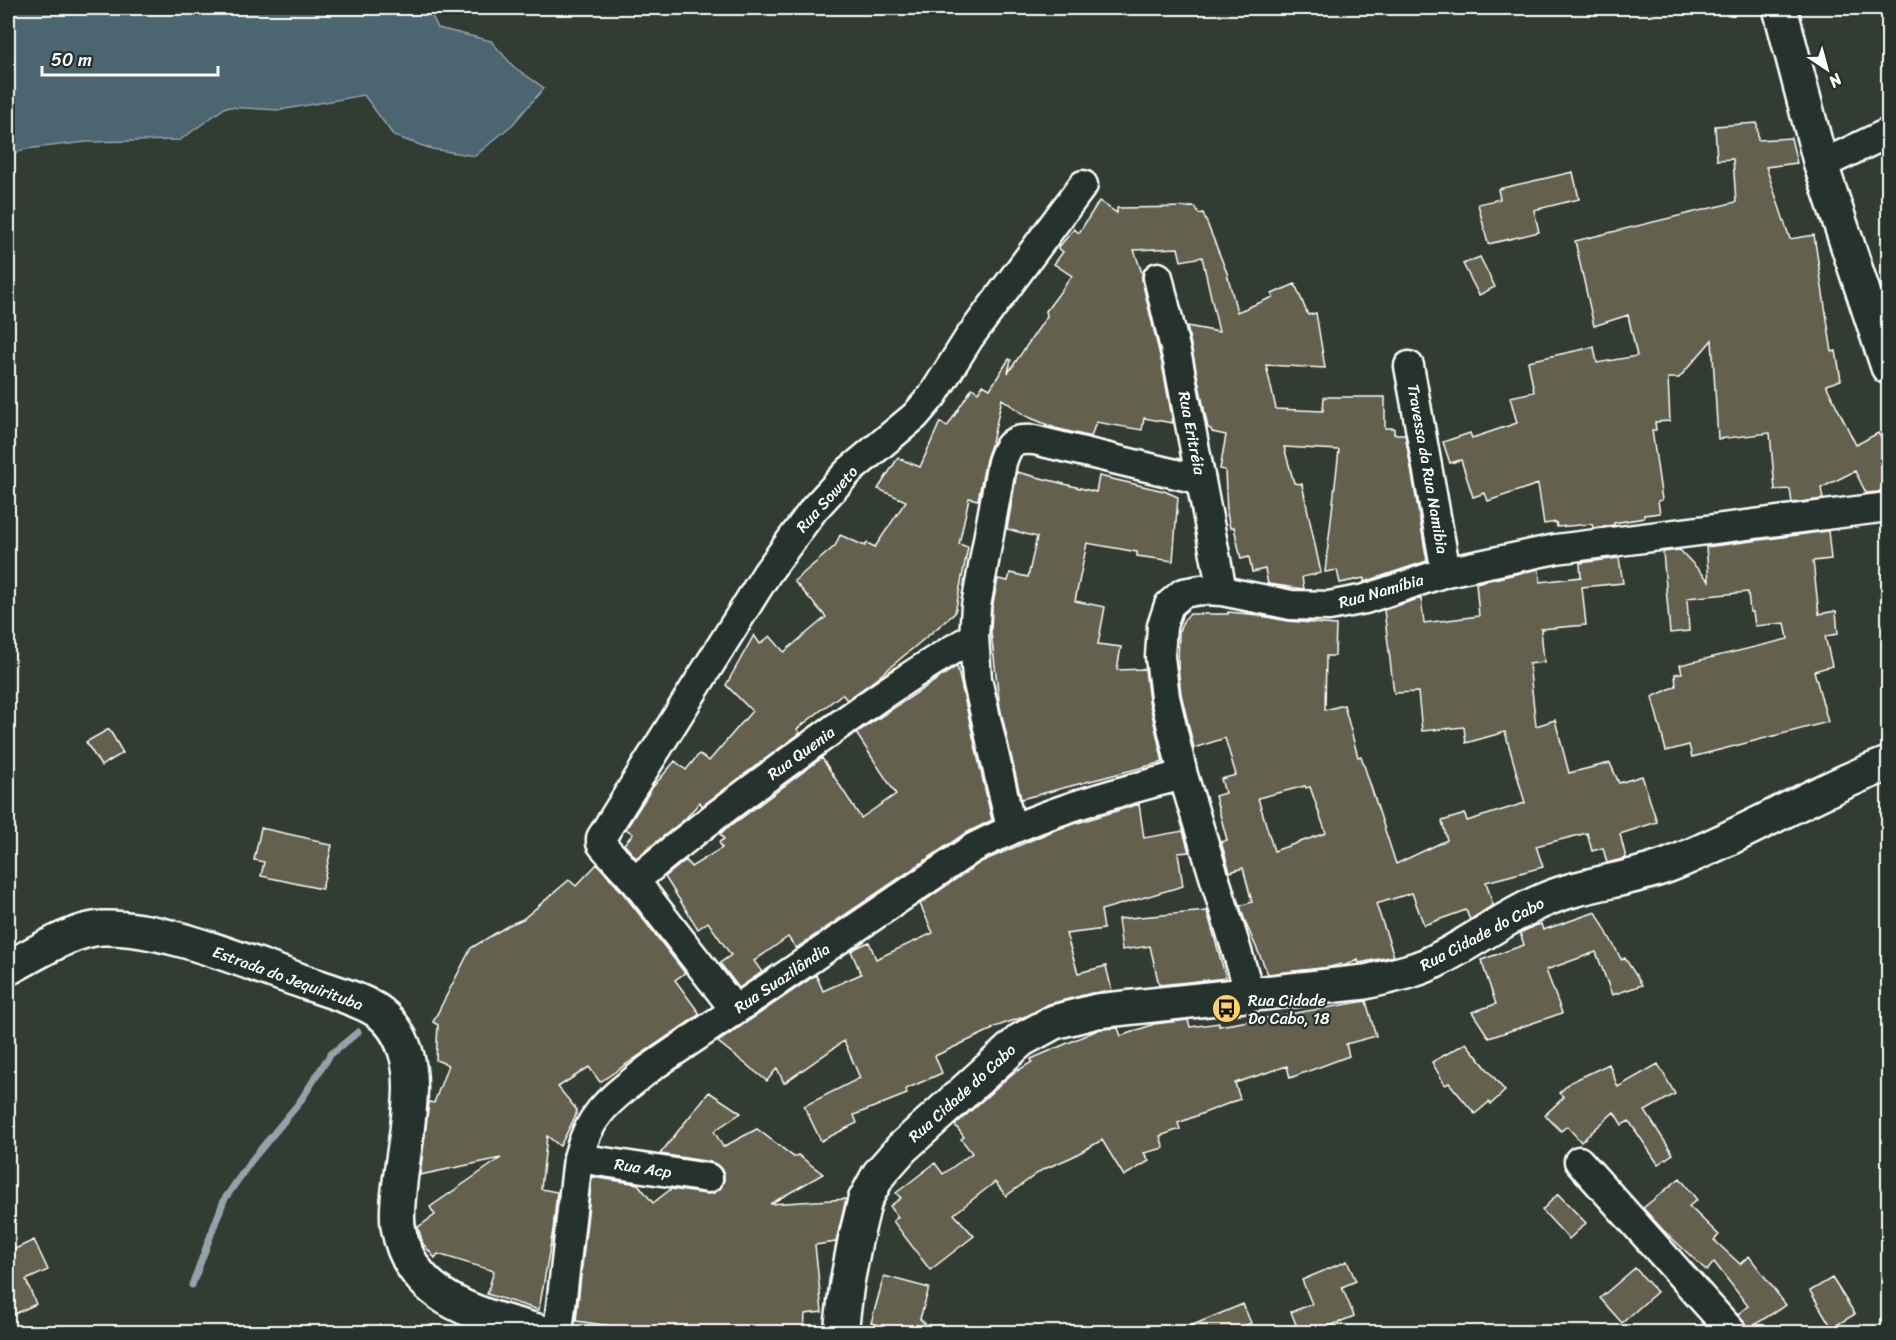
<svg xmlns="http://www.w3.org/2000/svg" width="1896" height="1340" font-family="Sriracha,sans-serif">
<style>
.water{fill:#4c6571;stroke:#94a3aa;stroke-width:1.5}
.lines{fill:none;stroke-linecap:round;stroke-linejoin:round}
.stream{stroke:#94a3aa;stroke-width:7}
.building{fill:#64604d;stroke:#fff;stroke-width:1.5;fill-rule:evenodd}
.street-casing{stroke:#fff;stroke-width:33}
.secondary-casing{stroke:#fff;stroke-width:38}
.street{stroke:#26332d;stroke-width:28}
.secondary{stroke:#26332d;stroke-width:33}
.labels{text-anchor:middle;dominant-baseline:central;stroke-width:4.5;stroke-linejoin:round;paint-order:stroke}
.street-label{font-size:16px;fill:#fff;stroke:#26332d}
.poi-label{font-size:16px;fill:#fff;stroke:#26332d;text-anchor:start}
</style>
<rect width="100%" height="100%" fill="#323c33"/>
<filter id="ink" filterUnits="userSpaceOnUse"><feTurbulence type="fractalNoise" baseFrequency=".0167" numOctaves="2"/><feDisplacementMap in="SourceGraphic" scale="12" xChannelSelector="R" yChannelSelector="G"/><feConvolveMatrix kernelMatrix="1 2 1 2 8 2 1 2 1" color-interpolation-filters="sRGB"/></filter>
<g filter="url(#ink)">
<path class="water" d="M 8,8 L 428,8 L 438,28 L 491,41 L 514,67 L 544,88 L 513,124 L 475,156 L 432,149 L 394,136 L 364,95 L 280,110 L 226,107 L 180,140 L 86,142 L 25,149 L 8,156 Z"/>
<g class="lines">
<path class="stream" d="M 192,1285 L 224,1200 L 251,1161 L 299,1103 L 330,1055 L 358,1032"/>
</g>
<path class="building" d="M 1757,123 L 1758,140 L 1791,138 L 1797,163 L 1766,167 L 1790,239 L 1814,235 L 1832,352 L 1836,351 L 1841,380 L 1826,385 L 1856,445 L 1878,433 L 1881,438 L 1888,434 L 1888,487 L 1878,492 L 1866,493 L 1855,471 L 1821,488 L 1823,499 L 1792,503 L 1790,489 L 1775,490 L 1770,433 L 1718,439 L 1712,340 L 1679,378 L 1668,378 L 1670,421 L 1655,422 L 1656,430 L 1652,430 L 1662,500 L 1658,501 L 1660,513 L 1644,515 L 1644,518 L 1614,523 L 1614,525 L 1593,528 L 1592,524 L 1557,527 L 1556,522 L 1544,524 L 1538,484 L 1488,501 L 1485,493 L 1473,497 L 1461,460 L 1450,463 L 1443,442 L 1470,433 L 1472,438 L 1517,423 L 1510,397 L 1534,392 L 1528,361 L 1594,347 L 1597,363 L 1637,356 L 1628,315 L 1594,326 L 1575,241 L 1736,202 L 1733,159 L 1717,160 L 1715,126 Z
M 1573,172 L 1579,199 L 1534,210 L 1539,232 L 1488,244 L 1478,204 L 1500,199 L 1498,189 Z
M 1099,201 L 1117,213 L 1117,208 L 1195,207 L 1199,214 L 1203,213 L 1227,273 L 1237,312 L 1273,297 L 1272,294 L 1295,284 L 1308,315 L 1316,313 L 1325,368 L 1266,365 L 1276,409 L 1323,411 L 1324,397 L 1385,397 L 1385,428 L 1394,428 L 1394,434 L 1405,434 L 1427,561 L 1364,582 L 1364,578 L 1340,583 L 1337,570 L 1325,572 L 1339,450 L 1284,447 L 1294,483 L 1302,484 L 1321,573 L 1302,577 L 1304,589 L 1268,584 L 1265,569 L 1252,572 L 1249,557 L 1241,559 L 1234,527 L 1230,528 L 1227,513 L 1225,470 L 1220,469 L 1226,435 L 1212,432 L 1211,429 L 1208,428 L 1187,326 L 1219,332 L 1202,257 L 1181,261 L 1178,248 L 1134,250 L 1142,273 L 1142,281 L 1162,364 L 1173,423 L 1144,418 L 1142,430 L 1096,422 L 1091,437 L 1055,428 L 1026,416 L 1002,399 L 992,442 L 986,459 L 978,500 L 969,498 L 959,544 L 968,547 L 955,613 L 875,680 L 847,700 L 842,694 L 797,729 L 800,733 L 702,806 L 700,802 L 685,819 L 636,858 L 624,844 L 633,834 L 626,829 L 652,788 L 675,761 L 686,770 L 699,754 L 709,761 L 752,711 L 726,685 L 754,635 L 760,644 L 770,636 L 784,652 L 826,617 L 794,581 L 835,546 L 840,535 L 865,546 L 867,543 L 875,547 L 906,501 L 878,489 L 898,458 L 920,467 L 940,422 L 947,427 L 972,388 L 978,392 L 983,385 L 990,389 L 1009,359 L 1011,360 L 1008,373 L 1047,316 L 1046,311 L 1072,276 L 1054,264 L 1063,252 L 1058,248 L 1074,229 L 1079,233 Z
M 1480,257 L 1495,287 L 1479,295 L 1463,264 Z
M 1017,472 L 1096,492 L 1099,476 L 1164,491 L 1178,497 L 1173,561 L 1137,556 L 1137,552 L 1087,543 L 1075,601 L 1105,607 L 1098,644 L 1121,647 L 1117,670 L 1145,669 L 1149,701 L 1163,762 L 1021,799 L 1000,707 L 991,633 L 992,608 L 998,579 L 1008,581 L 1010,573 L 1028,577 L 1037,537 L 1007,529 Z
M 1828,531 L 1831,559 L 1813,561 L 1819,614 L 1836,611 L 1838,634 L 1825,636 L 1832,666 L 1814,671 L 1828,722 L 1692,757 L 1689,745 L 1666,751 L 1652,697 L 1676,686 L 1675,674 L 1682,673 L 1680,665 L 1788,639 L 1785,623 L 1755,626 L 1753,612 L 1750,612 L 1748,592 L 1687,598 L 1689,631 L 1670,633 L 1663,552 L 1680,550 L 1709,581 L 1706,547 Z
M 1619,558 L 1623,583 L 1582,587 L 1586,625 L 1541,629 L 1544,662 L 1529,664 L 1536,726 L 1555,720 L 1569,773 L 1610,763 L 1619,783 L 1642,776 L 1657,822 L 1620,834 L 1626,858 L 1607,863 L 1603,848 L 1592,851 L 1587,833 L 1536,846 L 1543,867 L 1486,882 L 1493,905 L 1470,920 L 1466,910 L 1424,925 L 1412,893 L 1376,904 L 1394,956 L 1359,963 L 1358,960 L 1343,966 L 1341,964 L 1330,967 L 1268,974 L 1246,924 L 1240,906 L 1252,902 L 1243,868 L 1230,872 L 1221,842 L 1227,840 L 1215,796 L 1225,793 L 1221,779 L 1236,775 L 1225,738 L 1194,748 L 1181,694 L 1178,666 L 1179,631 L 1184,620 L 1190,614 L 1228,614 L 1228,612 L 1250,614 L 1288,621 L 1336,625 L 1335,656 L 1326,656 L 1325,710 L 1344,705 L 1358,757 L 1361,756 L 1396,864 L 1447,840 L 1442,821 L 1465,814 L 1467,821 L 1525,803 L 1505,732 L 1466,743 L 1464,727 L 1422,731 L 1418,692 L 1394,693 L 1384,610 L 1421,598 L 1424,623 L 1479,616 L 1476,583 L 1539,569 L 1540,582 L 1581,577 L 1580,563 ZM 1305,786 L 1306,788 L 1310,787 L 1326,833 L 1274,851 L 1258,798 Z
M 957,666 L 992,820 L 964,834 L 796,948 L 788,937 L 754,961 L 762,972 L 739,988 L 720,963 L 731,955 L 708,922 L 698,929 L 665,877 L 686,860 L 691,867 L 722,848 L 719,842 L 724,839 L 720,834 L 822,758 L 861,818 L 896,794 L 856,733 Z
M 109,729 L 123,753 L 101,766 L 86,742 Z
M 1139,804 L 1144,838 L 1183,831 L 1189,852 L 1178,853 L 1183,886 L 1101,910 L 1104,929 L 1066,934 L 1078,973 L 1106,966 L 1112,991 L 1092,993 L 1049,1004 L 1029,1015 L 992,1028 L 993,1029 L 935,1056 L 942,1073 L 906,1089 L 907,1094 L 854,1115 L 857,1123 L 821,1141 L 804,1106 L 860,1078 L 844,1041 L 784,1083 L 777,1068 L 767,1081 L 718,1042 L 816,975 L 823,991 L 861,974 L 851,951 L 856,948 L 869,942 L 876,959 L 933,933 L 920,904 L 981,862 L 1055,830 Z
M 261,828 L 320,841 L 320,843 L 332,845 L 322,889 L 261,876 L 264,862 L 254,860 Z
M 597,864 L 622,892 L 685,973 L 675,980 L 700,1014 L 600,1082 L 589,1067 L 558,1087 L 576,1109 L 576,1115 L 560,1146 L 547,1136 L 541,1189 L 557,1192 L 553,1230 L 539,1310 L 487,1294 L 494,1271 L 438,1254 L 435,1258 L 423,1244 L 418,1227 L 435,1215 L 430,1207 L 501,1158 L 420,1175 L 429,1102 L 434,1103 L 448,1065 L 436,1060 L 438,1025 L 433,1022 L 471,948 L 509,925 L 523,919 L 569,880 L 576,886 Z
M 1207,911 L 1226,978 L 1159,985 L 1150,946 L 1122,950 L 1118,919 Z
M 1596,912 L 1621,959 L 1625,958 L 1642,985 L 1612,995 L 1596,952 L 1546,970 L 1562,1013 L 1489,1038 L 1472,1012 L 1496,1004 L 1481,960 L 1524,945 L 1520,933 L 1532,927 L 1541,924 L 1543,930 Z
M 1366,1001 L 1376,1036 L 1346,1044 L 1349,1056 L 1290,1078 L 1287,1066 L 1235,1083 L 1240,1099 L 1178,1123 L 1180,1129 L 1160,1136 L 1164,1148 L 1144,1153 L 1149,1161 L 1124,1176 L 1102,1140 L 1072,1157 L 1042,1170 L 1006,1196 L 995,1182 L 954,1214 L 974,1236 L 930,1270 L 893,1221 L 898,1217 L 890,1206 L 901,1198 L 896,1193 L 935,1163 L 943,1174 L 972,1153 L 961,1139 L 964,1137 L 955,1125 L 1012,1074 L 1032,1062 L 1031,1059 L 1100,1029 L 1118,1028 L 1121,1036 L 1154,1024 L 1188,1020 L 1190,1027 L 1219,1023 L 1219,1026 Z
M 1466,1043 L 1505,1091 L 1491,1104 L 1489,1102 L 1475,1114 L 1449,1083 L 1445,1085 L 1432,1062 Z
M 1609,1064 L 1618,1087 L 1658,1064 L 1675,1094 L 1645,1111 L 1673,1154 L 1658,1164 L 1629,1121 L 1622,1125 L 1614,1112 L 1581,1142 L 1567,1126 L 1561,1131 L 1545,1115 L 1564,1097 L 1559,1093 L 1571,1082 Z
M 709,1092 L 741,1113 L 714,1131 L 723,1147 L 757,1129 L 794,1157 L 798,1155 L 823,1174 L 770,1204 L 846,1199 L 836,1242 L 815,1245 L 822,1312 L 805,1314 L 804,1332 L 653,1332 L 576,1321 L 592,1177 L 638,1184 L 653,1203 L 671,1189 L 706,1194 L 714,1193 L 721,1188 L 724,1180 L 724,1173 L 718,1165 L 711,1162 L 660,1154 Z
M 1680,1178 L 1697,1200 L 1689,1206 L 1719,1235 L 1714,1240 L 1740,1264 L 1749,1256 L 1786,1305 L 1748,1329 L 1738,1314 L 1748,1306 L 1714,1262 L 1707,1271 L 1663,1230 L 1643,1208 Z
M 1558,1194 L 1586,1223 L 1569,1239 L 1542,1210 Z
M 8,1237 L 13,1250 L 34,1240 L 48,1270 L 26,1280 L 36,1304 L 8,1317 Z
M 1347,1261 L 1356,1281 L 1342,1287 L 1354,1316 L 1315,1332 L 1299,1332 L 1291,1312 L 1312,1304 L 1302,1280 Z
M 1635,1268 L 1657,1292 L 1622,1323 L 1600,1298 Z
M 884,1276 L 929,1288 L 920,1319 L 934,1332 L 906,1332 L 871,1323 Z
M 1832,1278 L 1855,1314 L 1832,1328 L 1810,1291 Z
M 1243,1304 L 1251,1323 L 1229,1332 L 1176,1332 Z"/>
<g class="lines">
<defs>
<path id="street" d="M 1821,165 L 1888,133
M 1158,277 L 1178,361 L 1222,591
M 1409,366 L 1446,572
M 1011,828 L 977,679 L 974,637 L 976,606 L 1002,462 C 1009,442 1013,439 1034,440 L 1201,480
M 635,881 C 683,839 733,803 784,765 C 846,720 907,675 974,637
M 1250,994 L 1183,775 L 1165,697 L 1160,657 L 1162,626 L 1169,605 L 1183,593 L 1200,590 L 1222,591 L 1291,605 L 1329,606 L 1365,599 L 1446,572 L 1556,549 L 1888,507
M 735,1010 L 635,881 L 604,847 L 601,843 L 601,838 L 767,573 L 814,509 L 849,471 L 915,416 L 933,395 L 969,338 L 1083,185
M 578,1158 L 708,1178
M 1579,1161 L 1732,1332
M 558,1332 L 578,1158 C 590,1110 614,1097 650,1068 L 973,848 C 1040,813 1110,794 1183,775"/>
<path id="secondary" d="M 1780,8 L 1821,165 L 1888,367
M 8,968 C 35,954 73,929 103,928 C 162,926 240,960 296,979 C 320,988 355,997 376,1010 C 390,1019 400,1035 405,1050 C 414,1076 410,1105 407,1131 C 404,1157 395,1202 398,1226 C 410,1301 480,1315 541,1332
M 841,1332 L 847,1283 L 855,1241 L 865,1200 L 879,1174 L 902,1148 L 1021,1040 L 1054,1022 L 1097,1011 L 1365,982 C 1390,976 1416,972 1439,959 C 1474,941 1505,917 1542,901 C 1582,883 1628,881 1669,865 C 1744,835 1813,792 1888,764"/>
</defs>
<use href="#street" class="street-casing"/>
<use href="#secondary" class="secondary-casing"/>
<use href="#street" class="street"/>
<use href="#secondary" class="secondary"/>
</g>
</g>
<defs>
<symbol id="bus-disc" viewBox="-11 -11 22 22"><circle r="9.5" fill="#ffd166" stroke="#26332d"/><path d="M-5-6H5V4H4V6H2V4H-2V6H-4V4H-5ZM-3.5-4V0h7V-4ZM-3.5 1.2v1.5H-2V1.2ZM2 1.2v1.5H3.5V1.2Z" fill="#111"/></symbol>
</defs>
<g fill-rule="evenodd">
<use href="#bus-disc" x="1210" y="992" width="33" height="33"/>
</g>
<g class="labels">
<g class="street-label">
<text transform="translate(1192 433) rotate(79)">Rua Eritréia</text>
<text transform="translate(1428 469) rotate(80)">Travessa da Rua Namibia</text>
<text transform="translate(827 499) rotate(-48)">Rua Soweto</text>
<text transform="translate(1381 591) rotate(-16)">Rua Namíbia</text>
<text transform="translate(801 753) rotate(-36)">Rua Quenia</text>
<text transform="translate(1482 934) rotate(-28)">Rua Cidade do Cabo</text>
<text transform="translate(288 978) rotate(20)">Estrada do Jequirituba</text>
<text transform="translate(782 978) rotate(-34)">Rua Suazilândia</text>
<text transform="translate(962 1093) rotate(-42)">Rua Cidade do Cabo</text>
<text transform="translate(643 1168) rotate(9)">Rua Acp</text>
</g>
<g class="poi-label">
<text x="1248" y="1000">Rua Cidade<tspan x="1248" dy="18">Do Cabo, 18</tspan></text>
</g>
</g>
<rect width="1896" height="1340" fill="none" stroke="#26332d" stroke-width="30"/>
<rect x="15" y="15" width="1866" height="1310" fill="none" stroke="#fff" stroke-width="2" filter="url(#ink)"/>
<g transform="translate(1827 69) rotate(144)" stroke="#26332d" stroke-width="4.5" paint-order="stroke">
<path d="M0-4.5L10 22L0 15L-10 22Z" fill="#ffffff"/>
<text y="-9" font-size="16" font-weight="bold" text-anchor="middle" fill="#ffffff">N</text>
</g>
<path d="M42 66v9h176v-9" fill="none" stroke="#ffffff" stroke-width="3"/>
<text x="51" y="66" font-size="18" fill="#ffffff" stroke="#26332d" stroke-width="4.5" paint-order="stroke">50 m</text>
</svg>
